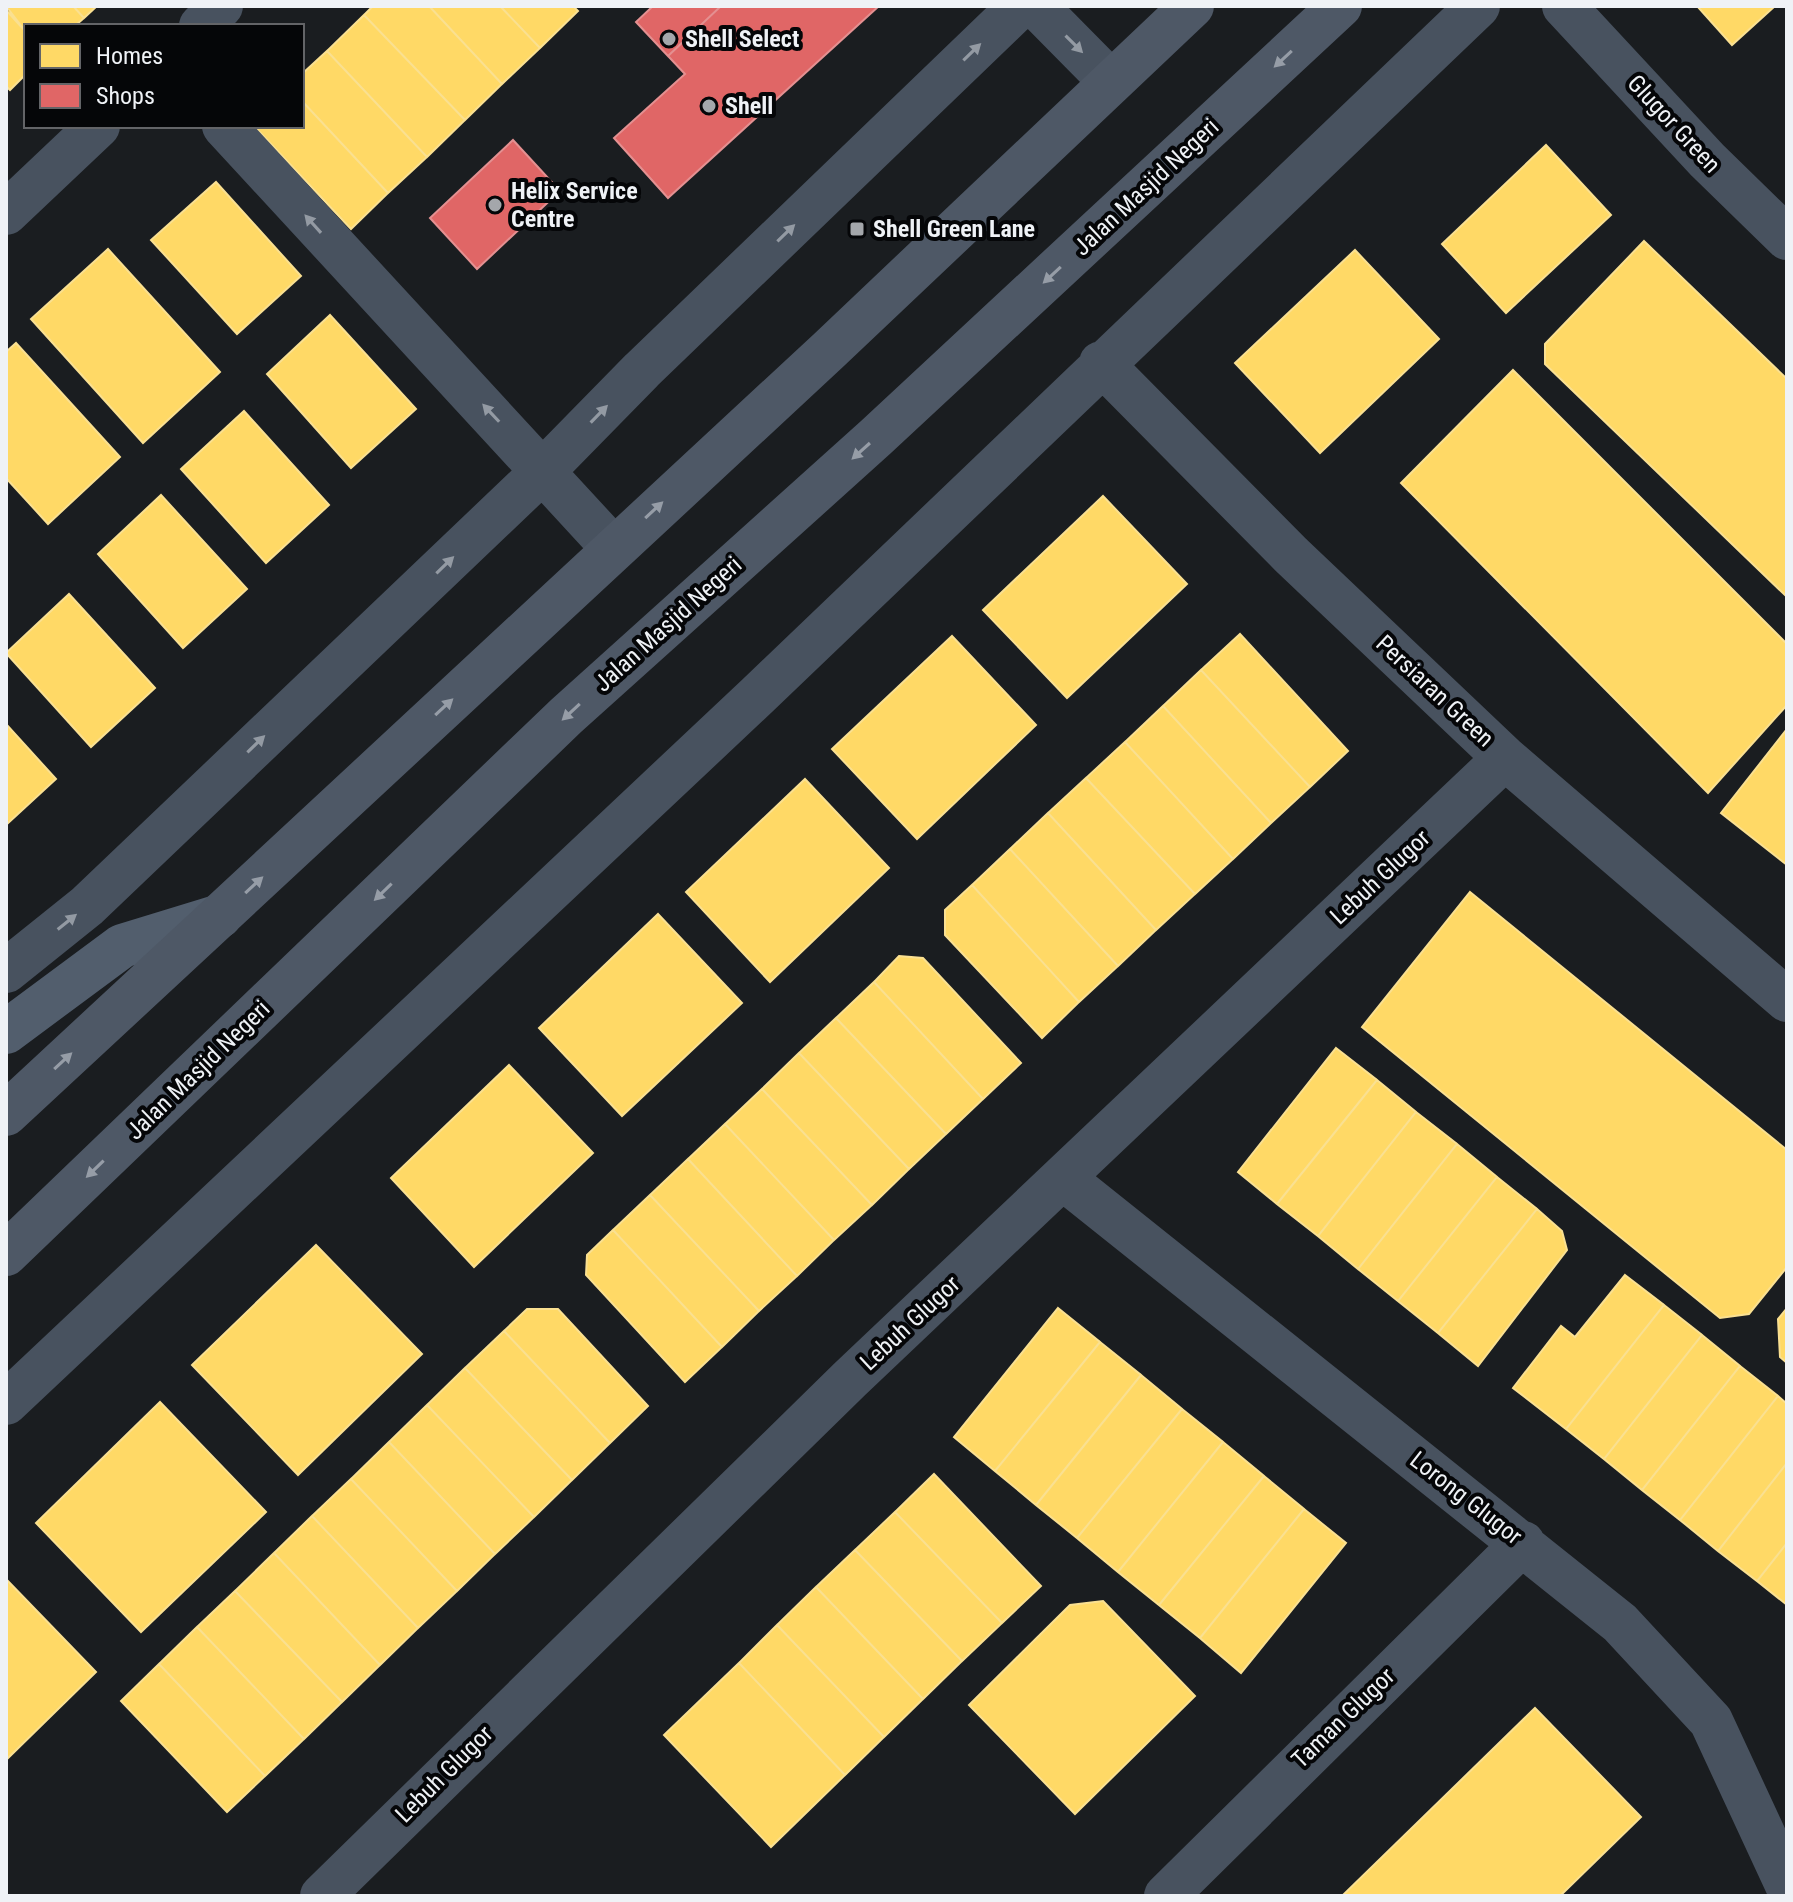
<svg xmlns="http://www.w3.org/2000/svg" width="1793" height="1902" font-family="'Roboto Condensed',sans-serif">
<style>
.homes{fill:#ffd966;stroke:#fae091;stroke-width:2}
.shops{fill:#e06666;stroke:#e49091;stroke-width:2}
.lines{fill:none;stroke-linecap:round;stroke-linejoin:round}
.street{stroke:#48525f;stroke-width:44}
.secondary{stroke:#525e6d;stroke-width:44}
.highway{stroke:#4e5866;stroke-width:44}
.oneway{fill:#939aa3}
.oneway2{fill:#969da7}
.poi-dot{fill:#a4a7ab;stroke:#050608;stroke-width:3}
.labels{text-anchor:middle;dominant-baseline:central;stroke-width:8;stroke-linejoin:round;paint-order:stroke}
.poi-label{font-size:24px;font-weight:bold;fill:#eff2f6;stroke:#050608;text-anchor:start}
.street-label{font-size:24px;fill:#eff2f6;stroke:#050608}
</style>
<rect width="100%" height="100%" fill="#1a1d20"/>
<path class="homes" d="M 6,6 L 73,6 L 84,18 L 75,26 L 26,26 L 26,32 Z
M 73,6 L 97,6 L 84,18 Z
M 373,6 L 429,6 L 502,84 L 465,120 L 364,15 Z
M 429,6 L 500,6 L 540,48 L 502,84 Z
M 500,6 L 573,6 L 578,11 L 540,48 Z
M 1697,6 L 1775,6 L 1732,45 Z
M 6,10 L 26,32 L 26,74 L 10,90 L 6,86 Z
M 364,15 L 465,120 L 427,157 L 327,51 Z
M 327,51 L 427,157 L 388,193 L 302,101 L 302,74 Z
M 302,101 L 388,193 L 351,229 L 254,126 L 302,126 Z
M 1546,145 L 1611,215 L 1506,313 L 1442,244 Z
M 216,182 L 301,276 L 237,334 L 151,240 Z
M 1644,241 L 1787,379 L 1787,597 L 1545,364 L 1545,344 Z
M 108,249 L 220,372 L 143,443 L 31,319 Z
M 1355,250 L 1439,339 L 1320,453 L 1235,363 Z
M 330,315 L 416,409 L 351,468 L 267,374 Z
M 16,343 L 120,457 L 48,524 L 6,478 L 6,352 Z
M 1513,370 L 1787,644 L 1787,705 L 1708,793 L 1401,483 Z
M 244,411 L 329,505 L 266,563 L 181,469 Z
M 161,495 L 247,589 L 183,648 L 98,554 Z
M 1103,496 L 1187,584 L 1067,698 L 983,610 Z
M 69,594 L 155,688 L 91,747 L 6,653 Z
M 1240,634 L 1348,751 L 1310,787 L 1201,670 Z
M 952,636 L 1036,725 L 917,839 L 832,749 Z
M 1201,670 L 1310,787 L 1271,823 L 1163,706 Z
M 1163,706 L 1271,823 L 1233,859 L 1125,742 Z
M 6,724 L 56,779 L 6,825 Z
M 1787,729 L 1787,865 L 1721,813 Z
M 1125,742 L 1233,859 L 1195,894 L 1086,778 Z
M 1086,778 L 1195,894 L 1156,930 L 1048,813 Z
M 805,779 L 889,868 L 770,982 L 686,892 Z
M 1048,813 L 1156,930 L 1118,966 L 1010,849 Z
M 1010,849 L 1118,966 L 1079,1002 L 972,885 Z
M 972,885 L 1079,1002 L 1042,1038 L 945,935 L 945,910 Z
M 1470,892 L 1787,1150 L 1787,1267 L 1749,1314 L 1720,1318 L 1362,1027 Z
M 658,914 L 742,1003 L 622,1116 L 539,1028 Z
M 899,956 L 923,958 L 1021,1063 L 983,1099 L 874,982 Z
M 874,982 L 983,1099 L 946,1134 L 836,1018 Z
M 836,1018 L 946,1134 L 909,1169 L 799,1053 Z
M 1336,1048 L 1377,1080 L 1277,1204 L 1238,1172 Z
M 799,1053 L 909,1169 L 872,1205 L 762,1089 Z
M 509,1065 L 593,1153 L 474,1267 L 391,1178 Z
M 1377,1080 L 1416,1112 L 1318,1236 L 1277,1204 Z
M 762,1089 L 872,1205 L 834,1240 L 725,1124 Z
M 1416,1112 L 1457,1144 L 1358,1269 L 1318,1236 Z
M 725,1124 L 834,1240 L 797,1276 L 688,1159 Z
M 1457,1144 L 1497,1177 L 1398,1301 L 1358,1269 Z
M 688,1159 L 797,1276 L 759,1311 L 650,1195 Z
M 1497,1177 L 1537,1209 L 1438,1333 L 1398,1301 Z
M 650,1195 L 759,1311 L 722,1347 L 613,1230 Z
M 1537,1209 L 1562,1231 L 1567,1250 L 1478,1366 L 1438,1333 Z
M 613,1230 L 722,1347 L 685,1382 L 586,1275 L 587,1255 Z
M 316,1245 L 422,1354 L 298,1475 L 192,1365 Z
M 1625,1275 L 1664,1305 L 1566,1429 L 1513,1388 L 1561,1326 L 1575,1337 Z
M 1664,1305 L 1702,1335 L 1604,1459 L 1566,1429 Z
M 1058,1308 L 1100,1342 L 995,1471 L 954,1437 Z
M 1787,1308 L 1787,1363 L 1780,1357 L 1778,1319 Z
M 527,1309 L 558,1309 L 648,1406 L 610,1443 L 504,1331 Z
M 504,1331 L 610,1443 L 572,1480 L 465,1368 Z
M 1702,1335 L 1740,1366 L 1642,1490 L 1604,1459 Z
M 1100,1342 L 1141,1375 L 1036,1505 L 995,1471 Z
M 1740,1366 L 1778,1396 L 1680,1520 L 1642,1490 Z
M 465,1368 L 572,1480 L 534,1517 L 427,1405 Z
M 1141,1375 L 1182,1409 L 1077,1538 L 1036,1505 Z
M 1778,1396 L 1787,1404 L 1787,1463 L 1718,1551 L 1680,1520 Z
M 160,1402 L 266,1512 L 141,1632 L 36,1523 Z
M 427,1405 L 534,1517 L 495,1554 L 389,1442 Z
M 1182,1409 L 1223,1442 L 1118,1572 L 1077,1538 Z
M 389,1442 L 495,1554 L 457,1591 L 351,1479 Z
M 1223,1442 L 1264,1476 L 1159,1605 L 1118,1572 Z
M 1787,1463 L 1787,1543 L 1757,1581 L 1718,1551 Z
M 934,1474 L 1041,1586 L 1002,1623 L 895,1512 Z
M 1264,1476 L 1304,1509 L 1200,1638 L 1159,1605 Z
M 351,1479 L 457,1591 L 418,1628 L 312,1516 Z
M 1304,1509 L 1346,1543 L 1241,1673 L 1200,1638 Z
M 895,1512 L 1002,1623 L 962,1661 L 855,1550 Z
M 312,1516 L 418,1628 L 380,1665 L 274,1553 Z
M 1787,1543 L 1787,1605 L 1757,1581 Z
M 855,1550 L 962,1661 L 923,1699 L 816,1587 Z
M 274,1553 L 380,1665 L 342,1702 L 235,1591 Z
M 6,1579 L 96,1672 L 6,1760 Z
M 816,1587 L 923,1699 L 884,1737 L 777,1625 Z
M 235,1591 L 342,1702 L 304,1739 L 197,1627 Z
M 1103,1601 L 1195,1696 L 1075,1814 L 969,1705 L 1070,1605 Z
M 777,1625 L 884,1737 L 845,1775 L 739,1663 Z
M 197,1627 L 304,1739 L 265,1776 L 159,1664 Z
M 739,1663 L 845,1775 L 771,1847 L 664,1735 Z
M 159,1664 L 265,1776 L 227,1812 L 121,1701 Z
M 1535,1708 L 1641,1817 L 1560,1896 L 1342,1896 Z"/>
<path class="shops" d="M 653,6 L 721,6 L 668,56 L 636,22 Z
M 721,6 L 879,6 L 668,198 L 614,138 L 685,74 L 668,56 Z
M 513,140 L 560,191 L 477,269 L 430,218 Z"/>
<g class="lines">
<path class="street" d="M 1036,6 L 1111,82
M 1564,6 L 1707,160 L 1787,238
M 201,26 L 221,6
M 224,126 L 613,548
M 6,213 L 98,126
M 1101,363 L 1291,555 L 1505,758 L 1787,1000
M 6,971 L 87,906 L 544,470 L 642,370 L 1020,6
M 1064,1179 L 1620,1623 L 1711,1721 L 1787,1885
M 6,1403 L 758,695 L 1478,6
M 322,1896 L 850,1379 L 1505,758
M 1166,1896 L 1523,1543"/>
<path class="secondary" d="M 6,1032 L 122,946 L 220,916"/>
<path class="highway" d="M 6,1114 L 829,350 L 1192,6
M 6,1254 L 566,716 L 876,437 L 1340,6"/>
</g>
<defs><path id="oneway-solid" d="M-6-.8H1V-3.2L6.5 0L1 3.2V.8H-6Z" transform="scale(2)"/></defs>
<g class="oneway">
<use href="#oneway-solid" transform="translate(1074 44) rotate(45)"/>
<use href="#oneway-solid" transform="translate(972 52) rotate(-44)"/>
<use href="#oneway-solid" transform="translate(313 224) rotate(-132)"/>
<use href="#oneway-solid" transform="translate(786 233) rotate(-44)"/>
<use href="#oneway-solid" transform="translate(491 413) rotate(-133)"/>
<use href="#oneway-solid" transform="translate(599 414) rotate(-46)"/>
<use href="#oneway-solid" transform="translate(445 565) rotate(-44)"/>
<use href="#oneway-solid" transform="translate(256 744) rotate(-44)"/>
<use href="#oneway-solid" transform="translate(67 922) rotate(-39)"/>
</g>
<g class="oneway2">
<use href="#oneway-solid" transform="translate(1283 59) rotate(137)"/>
<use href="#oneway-solid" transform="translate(1052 275) rotate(137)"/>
<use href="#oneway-solid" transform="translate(861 451) rotate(138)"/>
<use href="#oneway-solid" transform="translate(654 510) rotate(-43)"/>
<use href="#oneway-solid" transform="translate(444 707) rotate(-43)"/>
<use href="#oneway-solid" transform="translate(571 712) rotate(137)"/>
<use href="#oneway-solid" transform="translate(254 885) rotate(-43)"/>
<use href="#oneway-solid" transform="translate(383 892) rotate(136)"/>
<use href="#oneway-solid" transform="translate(63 1061) rotate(-43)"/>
<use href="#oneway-solid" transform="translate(95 1169) rotate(136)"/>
</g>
<g class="poi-dot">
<circle cx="669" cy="39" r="8"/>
<circle cx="709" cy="106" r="8"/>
<circle cx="495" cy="205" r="8"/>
<rect x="849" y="221" width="16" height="16" rx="4"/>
</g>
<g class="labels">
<g class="poi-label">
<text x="685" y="39">Shell Select</text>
<text x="725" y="106">Shell</text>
<text x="511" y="191">Helix Service<tspan x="511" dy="28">Centre</tspan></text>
<text x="873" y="229">Shell Green Lane</text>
</g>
<g class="street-label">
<text transform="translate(1674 124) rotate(47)">Glugor Green</text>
<text transform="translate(1146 187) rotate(-43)">Jalan Masjid Negeri</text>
<text transform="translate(668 624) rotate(-42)">Jalan Masjid Negeri</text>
<text transform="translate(1435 691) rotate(43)">Persiaran Green</text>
<text transform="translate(1380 877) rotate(-43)">Lebuh Glugor</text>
<text transform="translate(198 1070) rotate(-44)">Jalan Masjid Negeri</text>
<text transform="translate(910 1323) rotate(-43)">Lebuh Glugor</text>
<text transform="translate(1466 1498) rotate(38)">Lorong Glugor</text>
<text transform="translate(1343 1718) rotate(-44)">Taman Glugor</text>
<text transform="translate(444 1774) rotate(-45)">Lebuh Glugor</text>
</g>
</g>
<rect width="1793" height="1902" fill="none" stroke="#eff2f6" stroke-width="16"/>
<rect x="24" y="24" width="280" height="104" fill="#050608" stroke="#636467" stroke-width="2"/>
<rect x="40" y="44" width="40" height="24" fill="#ffd966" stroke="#636467" stroke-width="2"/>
<text x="96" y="64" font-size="24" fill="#eff2f6">Homes</text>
<rect x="40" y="84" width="40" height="24" fill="#e06666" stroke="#636467" stroke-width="2"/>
<text x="96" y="104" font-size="24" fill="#eff2f6">Shops</text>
</svg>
